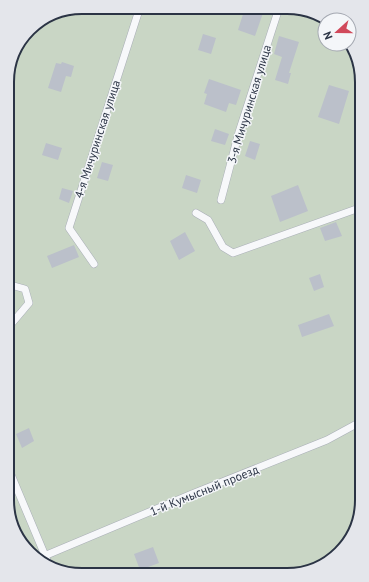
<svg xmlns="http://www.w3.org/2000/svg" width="369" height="582" font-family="'PT Sans',sans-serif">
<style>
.green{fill:#c9d6c5}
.building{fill:#bbc0ca}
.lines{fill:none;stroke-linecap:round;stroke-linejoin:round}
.service-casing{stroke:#a9aeb7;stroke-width:8}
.service{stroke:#f7f8fa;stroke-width:7}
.labels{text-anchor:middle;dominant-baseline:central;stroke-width:3;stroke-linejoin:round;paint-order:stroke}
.street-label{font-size:12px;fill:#2b3445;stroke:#f4f6f9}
.rim{fill:none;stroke:#2b3445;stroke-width:2}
</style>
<rect width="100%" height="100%" fill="#e4e7ec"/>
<path class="green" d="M 82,7 L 301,8 L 327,20 L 325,20 L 325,44 L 349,44 L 356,53 L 362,82 L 362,505 L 347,545 L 316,569 L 287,575 L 72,574 L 36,559 L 13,529 L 7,500 L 8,72 L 33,26 Z"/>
<path class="building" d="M 245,8 L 263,13 L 255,36 L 238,30 Z
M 203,34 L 216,38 L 211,54 L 198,50 Z
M 279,36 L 299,42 L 289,73 L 291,73 L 288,84 L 275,80 L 282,57 L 274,54 Z
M 62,62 L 74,66 L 71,77 L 66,76 L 61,92 L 48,88 L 56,63 L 61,64 Z
M 209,79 L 241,90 L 236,105 L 229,103 L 226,112 L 204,104 L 207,94 L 204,93 Z
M 329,85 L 349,91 L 339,124 L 318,117 Z
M 215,129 L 229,134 L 225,145 L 211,141 Z
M 250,141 L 260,144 L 255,160 L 245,156 Z
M 46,143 L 62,148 L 58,160 L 42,155 Z
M 102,162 L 113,165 L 108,181 L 97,178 Z
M 186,175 L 201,180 L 197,193 L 182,188 Z
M 298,185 L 308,211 L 280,222 L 271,196 Z
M 62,188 L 73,191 L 69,203 L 59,199 Z
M 336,222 L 342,236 L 325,241 L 320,228 Z
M 185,232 L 195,251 L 179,260 L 170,241 Z
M 74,245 L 79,257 L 52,268 L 47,256 Z
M 320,274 L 324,287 L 314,291 L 309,278 Z
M 329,314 L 334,326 L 302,337 L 298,325 Z
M 29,428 L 34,441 L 22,448 L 16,434 Z
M 153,547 L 159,563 L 140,570 L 134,554 Z"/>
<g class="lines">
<defs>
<path id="service" d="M 221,200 L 239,132 L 279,8
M 196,213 L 208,220 L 223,247 L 233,253 L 362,207
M 94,264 L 69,228 L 140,7
M 7,329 L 29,303 L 25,289 L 7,284
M 7,465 L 49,565
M 37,559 L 192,494 L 327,440 L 362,421"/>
</defs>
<use href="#service" class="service-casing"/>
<use href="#service" class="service"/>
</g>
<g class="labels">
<g class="street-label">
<text transform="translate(249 104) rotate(-73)">3-я Мичуринская улица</text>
<text transform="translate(97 139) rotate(-72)">4-я Мичуринская улица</text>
<text transform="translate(204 490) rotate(-22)">1-й Кумысный проезд</text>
</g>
</g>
<path d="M0 0H369V582H0ZM82 14H287A68 68 0 0 1 355 82V500A68 68 0 0 1 287 568H82A68 68 0 0 1 14 500V82A68 68 0 0 1 82 14Z" fill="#e4e6eb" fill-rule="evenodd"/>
<path class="rim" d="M82 14H287A68 68 0 0 1 355 82V500A68 68 0 0 1 287 568H82A68 68 0 0 1 14 500V82A68 68 0 0 1 82 14Z"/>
<g transform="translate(337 32) rotate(249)"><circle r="19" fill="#f4f6f9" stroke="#a4a8b1"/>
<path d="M0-3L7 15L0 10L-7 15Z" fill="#d1495b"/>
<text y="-6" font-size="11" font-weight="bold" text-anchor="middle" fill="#2b3445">N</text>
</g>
</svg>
